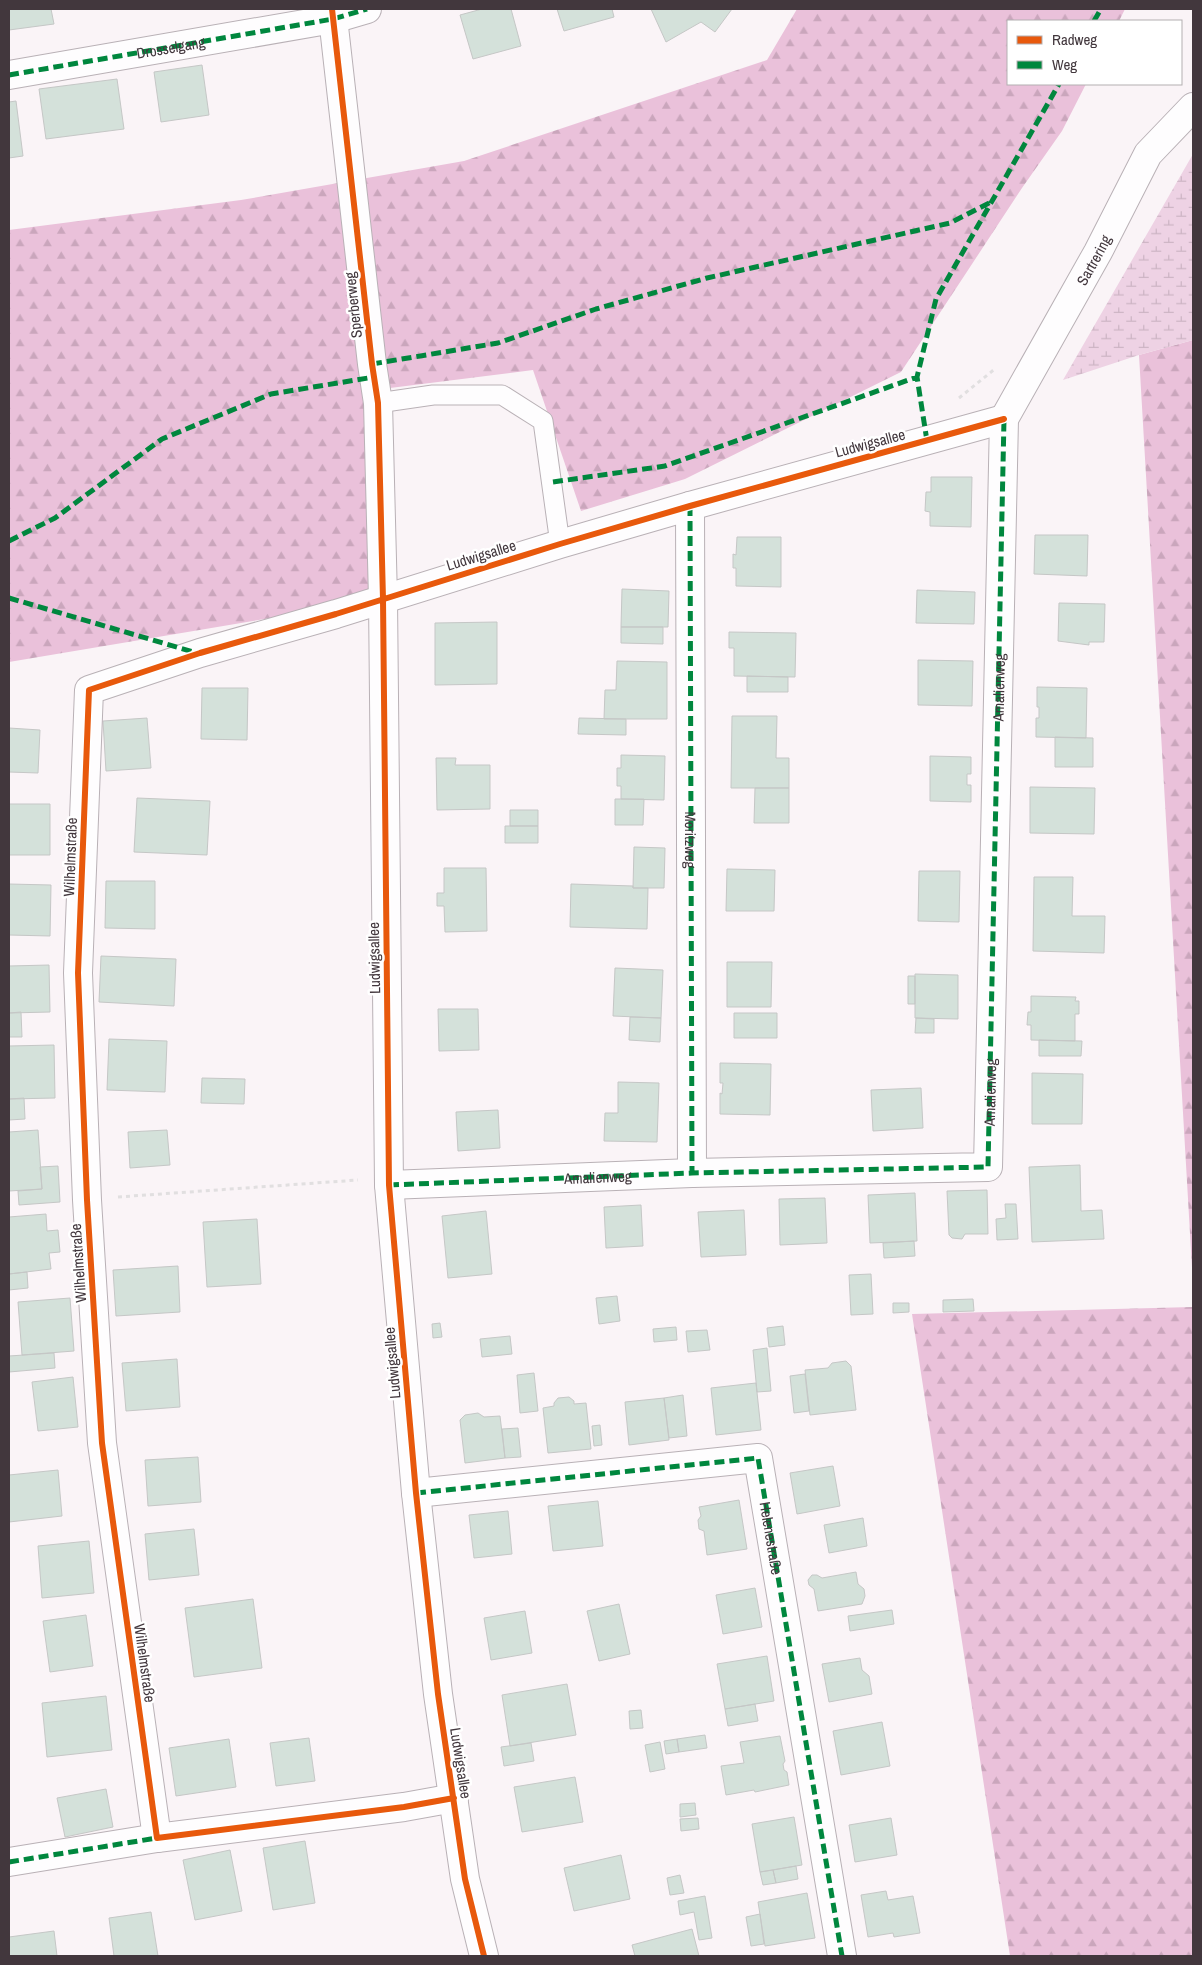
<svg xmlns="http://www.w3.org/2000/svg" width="1202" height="1965" font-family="'Archivo Narrow',sans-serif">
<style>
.forest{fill:url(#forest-firs)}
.wetland{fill:url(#wetland-marsh)}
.building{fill:#d4e1da;stroke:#c5c7c6}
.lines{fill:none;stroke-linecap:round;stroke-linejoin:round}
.service-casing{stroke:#b9b1b6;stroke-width:21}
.minor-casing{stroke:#b9b1b6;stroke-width:30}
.path{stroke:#e1dfe0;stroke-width:3;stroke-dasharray:4 4;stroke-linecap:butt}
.service{stroke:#fefdfe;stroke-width:19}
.minor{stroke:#fefdfe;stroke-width:28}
.quiet{stroke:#00873e;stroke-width:5;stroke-dasharray:10 5;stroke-linecap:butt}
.cycleway-casing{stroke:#fff;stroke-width:9}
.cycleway{stroke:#e8590c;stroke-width:6}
.labels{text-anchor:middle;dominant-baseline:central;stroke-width:5;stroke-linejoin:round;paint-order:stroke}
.street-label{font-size:15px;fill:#42373d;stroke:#fff}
</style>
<defs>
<pattern id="forest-firs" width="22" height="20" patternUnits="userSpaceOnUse" patternTransform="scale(1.25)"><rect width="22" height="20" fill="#eac1da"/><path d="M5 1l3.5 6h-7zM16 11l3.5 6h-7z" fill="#caa6bc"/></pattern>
<pattern id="wetland-marsh" width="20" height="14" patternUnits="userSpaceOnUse" patternTransform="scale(1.25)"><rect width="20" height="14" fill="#eed2e4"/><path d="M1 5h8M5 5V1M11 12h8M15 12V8" fill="none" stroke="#cdb5c4"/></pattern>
</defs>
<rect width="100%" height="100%" fill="#faf4f7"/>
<path class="forest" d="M 797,9 L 1125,9 L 1119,21 L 1008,21 L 1008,84 L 1086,84 L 1062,131 L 1022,188 L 901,372 L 685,479 L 581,511 L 533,370 L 366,391 L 383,599 L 9,662 L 9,230 L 241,200 L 464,161 L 767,60 Z
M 1193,340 L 1193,1285 L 1139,355 Z
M 1193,1307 L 1193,1956 L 1010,1956 L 912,1314 Z"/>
<path class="wetland" d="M 1193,154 L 1193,340 L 1139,355 L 1063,380 Z"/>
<path class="building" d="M 9,9 L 51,9 L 54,24 L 9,30 Z
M 482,9 L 511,9 L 521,46 L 473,59 L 460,15 Z
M 557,9 L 612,9 L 614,17 L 564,31 Z
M 651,9 L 732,9 L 715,32 L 701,22 L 666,42 Z
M 202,65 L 209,115 L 161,122 L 154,72 Z
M 117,79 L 124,129 L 46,139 L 39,89 Z
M 16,101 L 23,156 L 9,158 L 9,102 Z
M 931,477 L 972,477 L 971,527 L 930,526 L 930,512 L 925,511 L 926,492 L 931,492 Z
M 1035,535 L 1088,535 L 1087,576 L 1034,574 Z
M 737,537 L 781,537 L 781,587 L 736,586 L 736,568 L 733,568 L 733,554 L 736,555 Z
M 622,589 L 669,591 L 668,627 L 621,627 Z
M 917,590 L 975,592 L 974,624 L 916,623 Z
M 1059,603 L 1105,604 L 1104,642 L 1089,642 L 1089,645 L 1058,641 Z
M 497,622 L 497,684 L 435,685 L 435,623 Z
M 621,627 L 663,627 L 663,644 L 621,643 Z
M 729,632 L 796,633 L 795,677 L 734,676 L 734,648 L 729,648 Z
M 918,660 L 973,661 L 972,706 L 918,705 Z
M 617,661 L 667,662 L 667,719 L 604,719 L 605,690 L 616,690 Z
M 747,676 L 788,677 L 788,692 L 747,692 Z
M 1037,687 L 1087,688 L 1086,738 L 1036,737 L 1036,718 L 1039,718 L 1039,707 L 1037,707 Z
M 202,688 L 248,688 L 247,740 L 201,739 Z
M 732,716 L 777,716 L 776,758 L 789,758 L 789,788 L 731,788 Z
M 147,718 L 151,768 L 106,771 L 103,721 Z
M 579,718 L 626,719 L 626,735 L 578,734 Z
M 9,728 L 40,730 L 38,773 L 9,772 Z
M 1055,737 L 1093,738 L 1093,767 L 1055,767 Z
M 621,755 L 665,756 L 664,800 L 621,799 L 621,786 L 617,786 L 617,768 L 621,768 Z
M 930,756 L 971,757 L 971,774 L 967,774 L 967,785 L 971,785 L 971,802 L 930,801 Z
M 436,758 L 456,758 L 455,765 L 490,765 L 490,809 L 437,810 Z
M 1030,787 L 1095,788 L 1094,834 L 1030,833 Z
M 755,788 L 789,788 L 789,823 L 754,823 Z
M 137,798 L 210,801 L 207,855 L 134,852 Z
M 615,799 L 644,799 L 643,825 L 615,825 Z
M 9,804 L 50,804 L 50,855 L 9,855 Z
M 510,810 L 538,810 L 538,826 L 510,826 Z
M 505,826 L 538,826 L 538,843 L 505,843 Z
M 634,847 L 665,848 L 664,888 L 633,888 Z
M 444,868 L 486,868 L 487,931 L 445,932 L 444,906 L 437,906 L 437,893 L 444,893 Z
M 727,869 L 775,870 L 774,911 L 726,911 Z
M 919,871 L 960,871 L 959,922 L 918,921 Z
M 1034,877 L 1073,877 L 1072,916 L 1105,916 L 1104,953 L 1033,951 Z
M 106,881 L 155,881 L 155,929 L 105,928 Z
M 9,884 L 51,885 L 50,936 L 9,935 Z
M 571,884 L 633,886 L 633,888 L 648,888 L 647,929 L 570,927 Z
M 101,956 L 176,959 L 174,1006 L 99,1002 Z
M 727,962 L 772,962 L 771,1007 L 727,1007 Z
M 49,965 L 50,1012 L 9,1013 L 9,966 Z
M 615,968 L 663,970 L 661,1018 L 613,1016 Z
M 915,974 L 958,975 L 958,1019 L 915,1018 Z
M 908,976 L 915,976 L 915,1004 L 908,1004 Z
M 1031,996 L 1076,997 L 1075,1001 L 1079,1001 L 1079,1014 L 1075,1014 L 1075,1041 L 1031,1040 L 1031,1025 L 1027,1025 L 1028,1012 L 1031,1012 Z
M 438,1009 L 478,1009 L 479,1050 L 439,1051 Z
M 21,1012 L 22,1037 L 9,1037 L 9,1013 Z
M 734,1013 L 777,1013 L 777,1038 L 734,1038 Z
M 630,1017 L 661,1018 L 660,1042 L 629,1040 Z
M 916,1018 L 934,1019 L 934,1033 L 915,1033 Z
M 109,1039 L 167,1041 L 165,1092 L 107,1090 Z
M 1039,1040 L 1082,1041 L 1081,1056 L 1039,1056 Z
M 54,1045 L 55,1098 L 9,1099 L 9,1046 Z
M 720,1063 L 771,1064 L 770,1115 L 720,1114 L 720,1093 L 722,1094 L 723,1083 L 720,1083 Z
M 1032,1073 L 1083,1074 L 1082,1124 L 1032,1124 Z
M 202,1078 L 245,1079 L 244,1104 L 201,1103 Z
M 618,1082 L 659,1083 L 657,1142 L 604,1141 L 605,1113 L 618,1113 Z
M 921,1088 L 923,1128 L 873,1131 L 871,1090 Z
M 24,1098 L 25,1119 L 9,1120 L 9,1099 Z
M 498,1110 L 500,1148 L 458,1151 L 456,1112 Z
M 38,1130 L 42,1189 L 9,1191 L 9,1132 Z
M 167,1130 L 170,1165 L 130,1168 L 128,1132 Z
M 1080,1165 L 1081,1211 L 1102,1210 L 1104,1239 L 1032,1242 L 1029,1167 Z
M 58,1166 L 60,1202 L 19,1205 L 18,1191 L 42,1189 L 40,1167 Z
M 987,1190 L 988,1234 L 965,1234 L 962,1239 L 952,1238 L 949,1235 L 947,1191 Z
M 915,1193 L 917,1241 L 870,1243 L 868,1195 Z
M 825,1198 L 827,1243 L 780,1245 L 779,1199 Z
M 1005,1204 L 1016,1204 L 1018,1239 L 997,1240 L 996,1219 L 1006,1218 Z
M 641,1205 L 643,1246 L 606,1248 L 604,1207 Z
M 744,1210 L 746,1255 L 701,1257 L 698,1212 Z
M 486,1211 L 492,1274 L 448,1278 L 442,1216 Z
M 46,1214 L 47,1231 L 58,1230 L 60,1252 L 49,1253 L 51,1269 L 9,1274 L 9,1217 Z
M 257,1219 L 261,1284 L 207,1287 L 203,1222 Z
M 914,1241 L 915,1256 L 884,1258 L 883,1243 Z
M 178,1266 L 180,1312 L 116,1316 L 113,1270 Z
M 27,1272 L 28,1288 L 9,1290 L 9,1274 Z
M 871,1274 L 873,1314 L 851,1315 L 849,1275 Z
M 617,1296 L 620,1321 L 599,1324 L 596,1298 Z
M 70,1298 L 74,1351 L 22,1355 L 18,1302 Z
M 973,1299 L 974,1311 L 943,1312 L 943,1300 Z
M 893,1303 L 909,1303 L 909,1312 L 893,1313 Z
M 440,1323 L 442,1337 L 433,1338 L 432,1324 Z
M 783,1326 L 785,1345 L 769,1347 L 767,1328 Z
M 676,1327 L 677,1340 L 654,1342 L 653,1329 Z
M 707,1330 L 710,1350 L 688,1352 L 686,1331 Z
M 510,1336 L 512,1354 L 482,1357 L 480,1339 Z
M 767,1348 L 771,1391 L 757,1392 L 753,1350 Z
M 54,1353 L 55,1368 L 9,1372 L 9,1356 Z
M 177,1359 L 180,1407 L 126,1411 L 122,1363 Z
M 846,1361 L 851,1366 L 856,1410 L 810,1415 L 805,1370 L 828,1368 L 832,1363 Z
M 534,1373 L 538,1411 L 520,1413 L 517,1375 Z
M 805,1374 L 809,1411 L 794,1413 L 790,1376 Z
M 73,1377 L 78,1427 L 38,1431 L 32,1382 Z
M 756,1383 L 761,1430 L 716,1435 L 711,1388 Z
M 683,1395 L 687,1436 L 669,1438 L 664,1398 Z
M 569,1397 L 574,1401 L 574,1404 L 586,1403 L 591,1449 L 548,1453 L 543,1408 L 554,1406 L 554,1403 L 558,1398 Z
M 664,1398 L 669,1440 L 629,1445 L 625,1402 Z
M 478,1413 L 484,1417 L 500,1416 L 505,1458 L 465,1463 L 460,1420 L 465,1415 Z
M 600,1425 L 602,1445 L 594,1446 L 592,1426 Z
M 518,1428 L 521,1457 L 505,1458 L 502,1429 Z
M 198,1457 L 201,1502 L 148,1506 L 145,1460 Z
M 833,1466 L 840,1506 L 797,1514 L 790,1473 Z
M 58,1470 L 62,1516 L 9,1522 L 9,1475 Z
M 739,1500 L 747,1549 L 707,1555 L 704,1531 L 699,1529 L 698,1520 L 701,1516 L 699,1507 Z
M 598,1501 L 603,1546 L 553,1551 L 548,1506 Z
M 508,1511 L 512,1554 L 474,1558 L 469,1515 Z
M 863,1518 L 867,1546 L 829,1553 L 824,1525 Z
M 194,1529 L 199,1575 L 149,1580 L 145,1534 Z
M 89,1541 L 94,1593 L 42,1598 L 38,1546 Z
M 856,1572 L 858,1584 L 864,1589 L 865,1596 L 862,1604 L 818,1611 L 814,1589 L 809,1585 L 808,1580 L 812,1575 L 817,1575 L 822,1578 Z
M 755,1588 L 762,1627 L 723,1634 L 716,1595 Z
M 253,1599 L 262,1668 L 194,1677 L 185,1608 Z
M 619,1604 L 630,1654 L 599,1661 L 587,1611 Z
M 892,1610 L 894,1624 L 850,1631 L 848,1616 Z
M 525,1611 L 532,1653 L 491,1660 L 484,1618 Z
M 86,1615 L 93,1666 L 50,1672 L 43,1621 Z
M 767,1656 L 774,1701 L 725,1709 L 717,1664 Z
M 860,1658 L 862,1670 L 869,1676 L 872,1694 L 829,1702 L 822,1664 Z
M 567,1684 L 576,1735 L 510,1746 L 502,1695 Z
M 106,1696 L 112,1750 L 47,1757 L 42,1703 Z
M 755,1704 L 758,1721 L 728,1726 L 725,1709 Z
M 641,1710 L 643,1728 L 630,1729 L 629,1711 Z
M 882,1722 L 890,1766 L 841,1775 L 833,1731 Z
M 705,1735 L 707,1748 L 679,1752 L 677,1739 Z
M 780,1736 L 785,1761 L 783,1764 L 784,1770 L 787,1772 L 789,1785 L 755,1792 L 754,1790 L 726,1795 L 721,1766 L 744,1763 L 740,1742 Z
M 309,1738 L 315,1781 L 276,1786 L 270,1743 Z
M 229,1739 L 236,1787 L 176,1796 L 169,1748 Z
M 677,1739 L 679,1752 L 666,1754 L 664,1741 Z
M 660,1742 L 665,1769 L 650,1772 L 645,1745 Z
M 531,1743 L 534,1761 L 504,1766 L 501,1747 Z
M 575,1777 L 583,1822 L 522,1832 L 514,1787 Z
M 106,1789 L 113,1827 L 65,1837 L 57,1798 Z
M 695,1803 L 696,1815 L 680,1817 L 680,1804 Z
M 794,1817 L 802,1865 L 760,1872 L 752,1824 Z
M 698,1818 L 699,1829 L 681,1831 L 680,1819 Z
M 891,1818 L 897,1855 L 855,1862 L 849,1825 Z
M 305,1841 L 315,1903 L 273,1910 L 263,1848 Z
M 230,1850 L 242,1911 L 195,1920 L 183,1860 Z
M 621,1855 L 630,1899 L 574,1911 L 564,1868 Z
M 796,1866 L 798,1879 L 776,1883 L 773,1870 Z
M 773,1870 L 776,1883 L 763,1885 L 760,1872 Z
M 680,1875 L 684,1893 L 670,1895 L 667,1878 Z
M 886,1891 L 888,1900 L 913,1896 L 920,1933 L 894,1937 L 893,1933 L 868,1937 L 861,1895 Z
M 807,1893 L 815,1938 L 765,1946 L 758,1902 Z
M 705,1896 L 712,1938 L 699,1940 L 694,1912 L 680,1915 L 678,1901 Z
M 151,1912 L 158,1956 L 114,1956 L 109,1918 Z
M 760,1914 L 764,1944 L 751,1946 L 746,1917 Z
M 692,1929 L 699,1956 L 635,1956 L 632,1945 Z
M 54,1931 L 57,1956 L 9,1956 L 9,1937 Z"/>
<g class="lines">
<defs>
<path id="service" d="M 378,403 L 433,395 L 502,395 L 543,421 L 560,544"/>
<g id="minor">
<path d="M 332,9 L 372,364 L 378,403 L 383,599 L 389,1185 L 416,1493 L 438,1694 L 465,1879 L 484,1956"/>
<path id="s1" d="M 9,75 L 333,19 L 367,9"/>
<path id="s2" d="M 690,506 L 692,1173"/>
<path id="s3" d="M 389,1185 L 692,1173 L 988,1167 L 1004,419 L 1098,252 L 1148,154 L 1193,107"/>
<path id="s4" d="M 416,1493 L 758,1458 L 842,1956"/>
<path d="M 454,1798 L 404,1807 L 157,1838 L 102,1443 L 87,1200 L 78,973 L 89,690 L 200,653 L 336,614 L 560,544 L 690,506 L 1004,419"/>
<path d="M 9,1862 L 157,1838"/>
</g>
</defs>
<use href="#service" class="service-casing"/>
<use href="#minor" class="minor-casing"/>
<path class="path" d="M 959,398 L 996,368
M 118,1197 L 358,1180"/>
<use href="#service" class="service"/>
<use href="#minor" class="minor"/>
<path class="quiet" d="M 1094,21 L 1101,9
M 9,75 L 333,19 L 367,9
M 372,364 L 498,343 L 596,309 L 707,278 L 950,223 L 993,201
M 927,441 L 917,377 L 936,299 L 1059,84
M 553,482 L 665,466 L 917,377
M 690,506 L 692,1173
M 9,541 L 55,518 L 162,439 L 271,394 L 374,377
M 9,598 L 197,653
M 389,1185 L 692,1173 L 988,1167 L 1004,419
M 416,1493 L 758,1458 L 842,1956
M 9,1862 L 157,1838"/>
<defs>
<path id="cycleway" d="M 332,9 L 372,364 L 378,403 L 383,599 L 389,1185 L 416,1493 L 438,1694 L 465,1879 L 484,1956
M 454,1798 L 404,1807 L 157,1838 L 102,1443 L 87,1200 L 78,973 L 89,690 L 200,653 L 336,614 L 560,544 L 690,506 L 1004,419"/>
</defs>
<use href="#cycleway" class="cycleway-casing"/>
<use href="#cycleway" class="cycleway"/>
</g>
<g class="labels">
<g class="street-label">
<text stroke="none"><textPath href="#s1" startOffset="164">Drosselgang</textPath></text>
<text stroke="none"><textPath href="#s3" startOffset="1530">Sartrering</textPath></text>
<text transform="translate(353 305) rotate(-96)">Sperberweg</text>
<text transform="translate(870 443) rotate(-15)">Ludwigsallee</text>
<text transform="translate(481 555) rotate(-17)">Ludwigsallee</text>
<text stroke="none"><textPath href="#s3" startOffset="1079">Amalienweg</textPath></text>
<text stroke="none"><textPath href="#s2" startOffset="334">Moritzweg</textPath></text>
<text transform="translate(70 857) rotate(-88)">Wilhelmstraße</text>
<text transform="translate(374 958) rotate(-91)">Ludwigsallee</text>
<text stroke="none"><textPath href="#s3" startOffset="674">Amalienweg</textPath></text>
<text stroke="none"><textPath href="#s3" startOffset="209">Amalienweg</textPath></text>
<text transform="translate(78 1263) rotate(-94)">Wilhelmstraße</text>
<text transform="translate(392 1363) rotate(-95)">Ludwigsallee</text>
<text stroke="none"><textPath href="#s4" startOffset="425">Helenestraße</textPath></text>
<text transform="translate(145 1663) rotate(82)">Wilhelmstraße</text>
<text transform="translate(461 1763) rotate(81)">Ludwigsallee</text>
</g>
</g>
<rect width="1202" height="1965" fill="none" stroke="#42373d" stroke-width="20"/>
<rect x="1007" y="20" width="175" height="65" fill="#ffffff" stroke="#b3afb1"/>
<rect x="1017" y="36" width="25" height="8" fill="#e8590c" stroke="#b3afb1"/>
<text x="1052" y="45" font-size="15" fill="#42373d">Radweg</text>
<rect x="1017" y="61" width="25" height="8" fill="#00873e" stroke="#b3afb1"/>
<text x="1052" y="70" font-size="15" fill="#42373d">Weg</text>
</svg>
